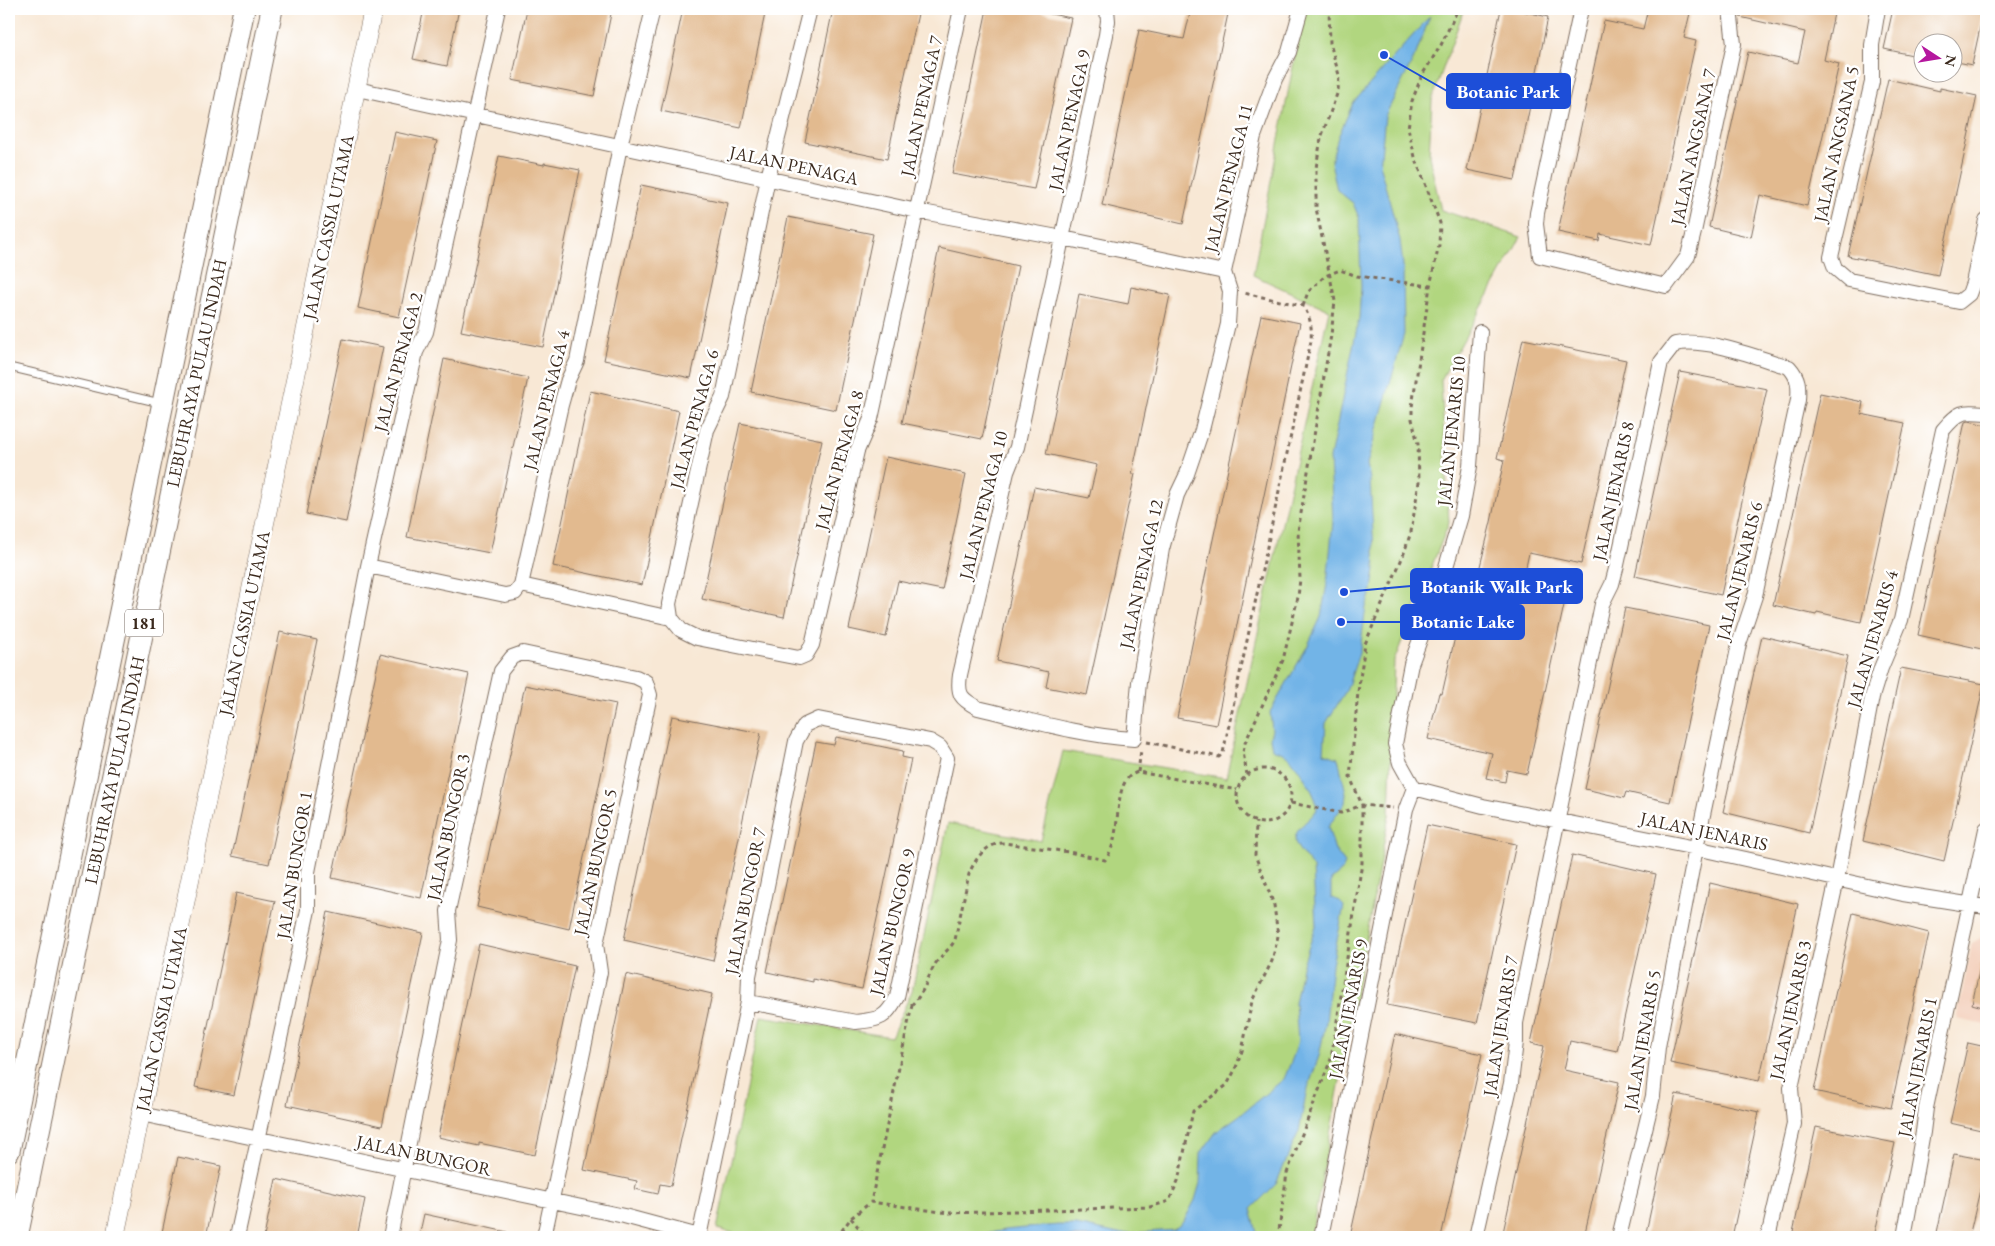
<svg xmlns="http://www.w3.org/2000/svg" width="1995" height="1246" font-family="'EB Garamond',serif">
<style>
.built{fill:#f4d3c0}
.green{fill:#b1d67f;stroke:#76804e}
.water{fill:#72b4e7;stroke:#566f82}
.building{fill:#e2ba8f}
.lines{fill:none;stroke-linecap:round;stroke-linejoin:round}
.service-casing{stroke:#7d6c5e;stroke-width:9}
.minor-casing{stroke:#7d6c5e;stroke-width:16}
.tertiary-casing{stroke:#7d6c5e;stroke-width:19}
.primary-casing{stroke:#7d6c5e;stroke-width:23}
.path{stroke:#7d6c5e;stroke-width:3;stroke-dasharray:4 4;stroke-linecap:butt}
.service{stroke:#fff;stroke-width:7}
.minor{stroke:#fff;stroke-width:14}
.tertiary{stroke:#fff;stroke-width:18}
.primary{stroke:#fff;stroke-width:21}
.labels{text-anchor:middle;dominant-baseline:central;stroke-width:5;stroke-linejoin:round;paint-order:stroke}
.shield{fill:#fff;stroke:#766a62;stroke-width:1}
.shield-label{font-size:16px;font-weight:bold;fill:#3b2a1e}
.street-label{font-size:18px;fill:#3b2a1e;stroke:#fff}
.leader{fill:none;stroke:#1d4ed8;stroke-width:2}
.callout-dot{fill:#1d4ed8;stroke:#fff;stroke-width:2}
.callout{fill:#1d4ed8;stroke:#1d4ed8;stroke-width:2}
.callout-label{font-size:19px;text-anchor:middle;font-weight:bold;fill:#fff}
</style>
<rect width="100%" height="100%" fill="#fff"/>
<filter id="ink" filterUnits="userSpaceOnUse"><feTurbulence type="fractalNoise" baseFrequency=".02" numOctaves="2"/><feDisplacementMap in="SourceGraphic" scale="10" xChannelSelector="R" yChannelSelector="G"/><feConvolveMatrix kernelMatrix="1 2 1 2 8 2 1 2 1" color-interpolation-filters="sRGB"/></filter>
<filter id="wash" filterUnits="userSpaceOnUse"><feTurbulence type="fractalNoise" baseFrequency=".0096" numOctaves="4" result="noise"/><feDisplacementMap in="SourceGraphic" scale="20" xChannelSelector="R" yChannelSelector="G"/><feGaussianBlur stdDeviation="1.12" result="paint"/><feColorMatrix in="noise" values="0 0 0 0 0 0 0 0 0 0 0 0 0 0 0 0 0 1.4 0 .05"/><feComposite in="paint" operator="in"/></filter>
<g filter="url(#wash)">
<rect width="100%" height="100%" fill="#f8e8d5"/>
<path class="built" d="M 1986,935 L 1986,1025 L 1957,1019 L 1972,943 Z"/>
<path class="green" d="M 1304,9 L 1464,9 L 1432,100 L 1429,156 L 1441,210 L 1521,237 L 1441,380 L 1449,523 L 1394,661 L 1389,815 L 1311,1237 L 750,1237 L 717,1229 L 761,1016 L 891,1037 L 912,991 L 948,823 L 1041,841 L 1063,751 L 1226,778 L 1329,310 L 1253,275 Z"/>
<path class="water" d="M 1430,16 L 1416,54 L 1385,116 L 1380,167 L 1400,240 L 1403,265 L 1404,334 L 1367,464 L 1370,479 L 1375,569 L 1372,589 L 1366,607 L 1360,650 L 1347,689 L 1326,723 L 1324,753 L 1338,758 L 1346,793 L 1345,803 L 1328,827 L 1335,850 L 1345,863 L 1342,871 L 1331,880 L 1331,898 L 1338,900 L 1344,906 L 1332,965 L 1326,1022 L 1319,1056 L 1306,1094 L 1299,1131 L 1276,1184 L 1251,1209 L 1258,1237 L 972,1237 L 1004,1230 L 1058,1225 L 1077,1225 L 1119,1234 L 1174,1230 L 1184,1221 L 1195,1200 L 1200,1183 L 1201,1153 L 1216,1132 L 1237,1117 L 1284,1079 L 1293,1057 L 1298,1041 L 1295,1003 L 1302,967 L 1316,926 L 1313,868 C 1308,859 1294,847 1295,839 C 1296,827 1310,820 1316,811 C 1322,802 1297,765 1289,757 C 1285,753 1277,751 1272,749 L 1270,738 L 1272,730 L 1270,712 L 1307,647 L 1321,617 L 1327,584 L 1333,521 L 1330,458 L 1359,318 L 1361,287 L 1359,218 L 1353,203 L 1337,190 L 1331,162 L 1338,137 L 1353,103 Z"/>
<g id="blocks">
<path class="building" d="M 424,9 L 459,9 L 447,66 L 413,59 Z
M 527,9 L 612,9 L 594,96 L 512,80 Z
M 683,9 L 766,9 L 741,128 L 661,111 Z
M 833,9 L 919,9 L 887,159 L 805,142 Z
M 987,9 L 1026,9 L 1071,18 L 1034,189 L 952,174 Z
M 1191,9 L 1229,9 L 1183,224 L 1102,205 L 1139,30 L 1184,39 Z
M 1501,9 L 1513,9 L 1548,17 L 1515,180 L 1467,170 Z
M 1648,9 L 1691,9 L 1684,38 L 1696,41 L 1651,245 L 1600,234 L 1599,241 L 1558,232 L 1604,21 L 1643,29 Z
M 1739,9 L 1835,9 L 1824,60 L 1839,64 L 1807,206 L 1760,195 L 1751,237 L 1709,227 L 1748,52 L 1798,63 L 1805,32 L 1740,17 Z
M 1893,9 L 1984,9 L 1972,65 L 1952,61 L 1952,42 L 1922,42 L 1922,57 L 1884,49 Z
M 1888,79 L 1940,91 L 1940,88 L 1977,96 L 1938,275 L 1848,256 Z
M 395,132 L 437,141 L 399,317 L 358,308 Z
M 499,156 L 544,165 L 544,163 L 580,170 L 543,347 L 461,331 Z
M 641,185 L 728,203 L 691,378 L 604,360 Z
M 788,217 L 873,234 L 836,410 L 751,392 Z
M 939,248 L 1018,266 L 982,439 L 902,423 Z
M 1131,287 L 1170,295 L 1132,474 L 1135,474 L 1087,695 L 1046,687 L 1049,672 L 997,661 L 1034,487 L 1089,498 L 1097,465 L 1046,454 L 1079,294 L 1128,304 Z
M 1261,315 L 1300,323 L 1216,725 L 1177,718 L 1203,591 L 1202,591 Z
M 343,339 L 383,347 L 346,522 L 306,514 Z
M 1523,339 L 1626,360 L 1581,564 L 1529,553 L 1522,586 L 1566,596 L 1527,774 L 1507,770 L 1505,782 L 1486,778 L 1492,753 L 1428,739 L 1439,693 L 1442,694 L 1455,637 L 1462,639 L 1491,522 L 1504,460 L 1497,458 Z
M 444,359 L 528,378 L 490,553 L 407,537 Z
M 1680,372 L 1767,389 L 1721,595 L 1635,576 Z
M 590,391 L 679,411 L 642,585 L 553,566 Z
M 1820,393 L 1863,402 L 1861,414 L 1905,423 L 1861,622 L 1817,612 L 1816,615 L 1773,605 Z
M 1969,421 L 1986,425 L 1986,650 L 1918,635 L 1965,422 Z
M 740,423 L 822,440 L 784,617 L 702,599 Z
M 886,457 L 966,474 L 942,590 L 898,581 L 886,637 L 849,629 Z
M 1625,608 L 1709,625 L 1670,802 L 1626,792 L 1624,798 L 1585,789 Z
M 280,632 L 317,640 L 269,864 L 232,856 Z
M 1762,636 L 1848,656 L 1809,833 L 1723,812 Z
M 380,654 L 469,674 L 421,898 L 332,878 Z
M 1901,668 L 1984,684 L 1944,861 L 1863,841 Z
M 525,685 L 616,704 L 569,929 L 477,907 Z
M 672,716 L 761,733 L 713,961 L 624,940 Z
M 836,737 L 903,751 L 902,757 L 911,759 L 862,989 L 813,979 L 813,982 L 767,972 L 816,742 L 834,745 Z
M 1427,825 L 1516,844 L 1477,1023 L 1387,1005 Z
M 1572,855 L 1656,874 L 1617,1051 L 1570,1041 L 1564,1070 L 1619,1082 L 1584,1237 L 1502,1237 L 1544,1046 L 1531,1043 Z
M 1710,883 L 1798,904 L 1759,1081 L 1670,1063 Z
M 236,893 L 275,901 L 234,1095 L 195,1087 Z
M 328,912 L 423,933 L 382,1126 L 287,1105 Z
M 1853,913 L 1929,933 L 1891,1108 L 1814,1091 Z
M 479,944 L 575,966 L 535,1155 L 479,1143 L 479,1146 L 438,1137 Z
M 1981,963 L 1986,964 L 1986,1008 L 1972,1004 Z
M 626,974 L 712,994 L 671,1186 L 660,1184 L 658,1194 L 635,1189 L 637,1181 L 584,1170 Z
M 1395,1034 L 1482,1054 L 1441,1237 L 1350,1237 Z
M 1968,1043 L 1986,1047 L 1986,1108 L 1981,1130 L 1950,1123 Z
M 1676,1094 L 1759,1112 L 1732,1237 L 1645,1237 Z
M 1816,1127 L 1895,1143 L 1874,1237 L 1792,1237 Z
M 1954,1154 L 1986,1160 L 1980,1190 L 1969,1237 L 1936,1237 Z
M 178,1157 L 221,1166 L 206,1237 L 161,1237 Z
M 276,1179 L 365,1199 L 357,1237 L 264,1237 Z
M 424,1214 L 507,1232 L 506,1237 L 419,1237 Z"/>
</g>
</g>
<g filter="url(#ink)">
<use href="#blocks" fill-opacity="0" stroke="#7d6c5e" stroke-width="1"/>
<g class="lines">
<defs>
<path id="service" d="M 9,367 L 160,403"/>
<path id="minor" d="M 498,9 L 426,332 L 416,352 L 368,566 L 505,595 L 515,593 L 521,585 L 561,405 L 568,380 L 577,361 L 620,146 L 653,9
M 810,9 L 768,178 L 723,397 L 707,430 L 669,604 L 671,618 L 681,630 L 697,638 L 799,658 L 806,655 L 812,645 L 857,451 L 871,419 L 961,9
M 1107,9 L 1108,21 L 1106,35 L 1017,447 L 1007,472 L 960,675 C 957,695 961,699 978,708 C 1029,720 1082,736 1134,739 L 1139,682 L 1162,549 L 1177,495 L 1187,474 L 1202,430 L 1228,324 L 1230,291 L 1224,272
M 1581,9 L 1537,213 L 1536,224 L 1540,256 L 1666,286 L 1688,256 L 1694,232 L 1734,44 L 1730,9
M 1878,9 L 1872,45 L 1872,82 L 1831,257 L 1835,268 L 1849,280 L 1959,302 L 1969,294 L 1973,283 L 1986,220
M 357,89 L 917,211 L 1063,238 L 1224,272
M 1224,272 L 1254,136 L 1275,79 L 1289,52 L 1301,9
M 521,585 L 671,618
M 1414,788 L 1483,806 L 1696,848 L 1903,894 L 1986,907
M 1414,788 L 1400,763 L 1395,744 L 1411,664 L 1443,577 L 1461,516 L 1470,466 L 1480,332
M 141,1114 L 624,1216 L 699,1236
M 237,1237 L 308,910 L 308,872 L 368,566
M 390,1237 L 450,940 L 448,911 L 501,671 L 512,657 L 523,653 L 636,677 L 646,682 L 650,695 L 596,944 L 600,972 L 544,1237
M 699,1237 L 748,1002 L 749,976 L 796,741 L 805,725 L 818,719 L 930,741 L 940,747 L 947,758 L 897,997 C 885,1019 881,1019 856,1022 L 748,1002
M 1321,1237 L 1406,809 L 1414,788
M 1476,1237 L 1511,1083 L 1516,1042 L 1516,1023 L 1602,604 L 1612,584 L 1617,565 L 1661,362 L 1675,344 C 1706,337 1758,358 1789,367 C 1799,378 1799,386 1798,400 L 1755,596 L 1739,644 L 1696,848 L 1658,1047 L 1653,1096 L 1619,1237
M 1768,1237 L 1794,1124 L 1791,1088 L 1837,879 L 1872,697 L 1881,668 L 1901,620 L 1943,430 C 1959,411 1962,411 1986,413
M 1904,1237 L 1923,1132 L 1926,1108 L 1986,829"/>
<path id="tertiary" d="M 115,1237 L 373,9"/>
<path id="primary" d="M 9,1151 L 244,9
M 17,1237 L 272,9"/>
</defs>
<use href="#service" class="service-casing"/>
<use href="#minor" class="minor-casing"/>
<use href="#tertiary" class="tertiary-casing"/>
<use href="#primary" class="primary-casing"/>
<path class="path" d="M 1303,306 L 1308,292 L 1325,276 L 1340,270 L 1357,276 L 1430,286
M 1147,742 L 1219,757 L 1223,753 L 1311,341 C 1312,327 1311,318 1303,306 L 1244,293
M1237 796a27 27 0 1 1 54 0a27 27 0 1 1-54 0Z
M 1138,772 L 1141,750
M 1247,775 L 1243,752 L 1245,743 L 1283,660 L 1298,597 L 1300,579 L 1298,531 L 1331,335 L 1335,301 L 1316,208 L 1316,168 L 1321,138 L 1338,91 L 1339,75 L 1330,43 L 1329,9
M 1291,803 L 1341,813 L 1362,805 L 1393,808
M 911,1005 C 923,995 926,982 933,968 C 938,957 949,951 955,940 L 969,874 C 975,859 986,843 1004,843 L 1069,852 L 1105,860 C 1122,840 1113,794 1128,778 C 1130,775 1135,773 1138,772 L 1237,790
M 912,1005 L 871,1202 L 948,1213 L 1150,1207 L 1169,1201 L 1178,1181 L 1193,1111 L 1227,1085 L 1235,1070 L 1242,1051 L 1252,1001 L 1272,961 L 1278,936 L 1274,905 L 1255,855 L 1256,822
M 851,1218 L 866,1237
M 837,1237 L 851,1218 L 871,1202
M 1278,1237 L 1287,1173 L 1331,1059 L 1362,863 L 1362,805 L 1350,777 L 1358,692 L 1365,644 L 1403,556 L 1411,532 L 1419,482 L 1418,444 L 1412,419 L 1412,407 L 1430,286 L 1439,245 L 1440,223 L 1415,157 L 1408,128 L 1412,101 L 1422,75 L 1441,45 L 1458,9"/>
<use href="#service" class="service"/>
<use href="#minor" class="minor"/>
<use href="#tertiary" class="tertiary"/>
<use href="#primary" class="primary"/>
</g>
</g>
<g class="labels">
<rect class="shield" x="125" y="609.5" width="38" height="27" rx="4"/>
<g class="shield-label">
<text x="144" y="623">181</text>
</g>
<g class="street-label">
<text transform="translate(921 106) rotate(-78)">JALAN PENAGA 7</text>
<text transform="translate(1069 120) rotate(-78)">JALAN PENAGA 9</text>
<text transform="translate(1836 144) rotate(-78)">JALAN ANGSANA 5</text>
<text transform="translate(1693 147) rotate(-78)">JALAN ANGSANA 7</text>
<text transform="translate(794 165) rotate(12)">JALAN PENAGA</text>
<text transform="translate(1228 178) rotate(-76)">JALAN PENAGA 11</text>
<text transform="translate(328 227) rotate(-78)">JALAN CASSIA UTAMA</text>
<text transform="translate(398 362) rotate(-75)">JALAN PENAGA 2</text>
<text transform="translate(196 373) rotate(-78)">LEBUHRAYA PULAU INDAH</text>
<text transform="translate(546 400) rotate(-76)">JALAN PENAGA 4</text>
<text transform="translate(694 419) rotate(-75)">JALAN PENAGA 6</text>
<text transform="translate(1451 431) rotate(-84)">JALAN JENARIS 10</text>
<text transform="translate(839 460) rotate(-75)">JALAN PENAGA 8</text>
<text transform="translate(1613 491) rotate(-78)">JALAN JENARIS 8</text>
<text transform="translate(983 505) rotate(-76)">JALAN PENAGA 10</text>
<text transform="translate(1739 571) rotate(-76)">JALAN JENARIS 6</text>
<text transform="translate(1141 574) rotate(-78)">JALAN PENAGA 12</text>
<text transform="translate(244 623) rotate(-78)">JALAN CASSIA UTAMA</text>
<text transform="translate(1872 639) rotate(-74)">JALAN JENARIS 4</text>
<text transform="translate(114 770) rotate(-78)">LEBUHRAYA PULAU INDAH</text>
<text transform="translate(448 827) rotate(-78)">JALAN BUNGOR 3</text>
<text transform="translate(1704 831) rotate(12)">JALAN JENARIS</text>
<text transform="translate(595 862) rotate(-78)">JALAN BUNGOR 5</text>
<text transform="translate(294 865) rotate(-81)">JALAN BUNGOR 1</text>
<text transform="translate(745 901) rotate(-79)">JALAN BUNGOR 7</text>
<text transform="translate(892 922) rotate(-77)">JALAN BUNGOR 9</text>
<text transform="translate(1348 1009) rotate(-79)">JALAN JENARIS 9</text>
<text transform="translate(1790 1010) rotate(-78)">JALAN JENARIS 3</text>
<text transform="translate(161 1019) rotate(-78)">JALAN CASSIA UTAMA</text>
<text transform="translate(1500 1026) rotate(-81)">JALAN JENARIS 7</text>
<text transform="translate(1642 1040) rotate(-80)">JALAN JENARIS 5</text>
<text transform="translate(1917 1067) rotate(-79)">JALAN JENARIS 1</text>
<text transform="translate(424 1155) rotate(12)">JALAN BUNGOR</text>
</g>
</g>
<path class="leader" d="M1384 55L1447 91M1344 592L1411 586M1341 622L1401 622"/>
<g class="callout-dot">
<circle cx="1384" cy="55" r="5"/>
<circle cx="1344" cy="592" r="5"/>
<circle cx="1341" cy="622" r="5"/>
</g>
<g class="callout">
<rect x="1447" y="74" width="123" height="34" rx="5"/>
<rect x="1411" y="569" width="171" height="34" rx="5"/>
<rect x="1401" y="605" width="123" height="34" rx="5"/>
</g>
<g class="callout-label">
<text x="1508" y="98">Botanic Park</text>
<text x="1497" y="593">Botanik Walk Park</text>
<text x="1463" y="628">Botanic Lake</text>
</g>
<rect width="1995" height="1246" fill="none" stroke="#fff" stroke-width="30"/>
<g transform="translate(1938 58) rotate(102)"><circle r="24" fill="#ffffff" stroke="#b1aaa5"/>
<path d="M0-4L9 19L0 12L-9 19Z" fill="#b5179e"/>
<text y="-8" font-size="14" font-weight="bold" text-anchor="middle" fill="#3b2a1e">N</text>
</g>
</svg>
